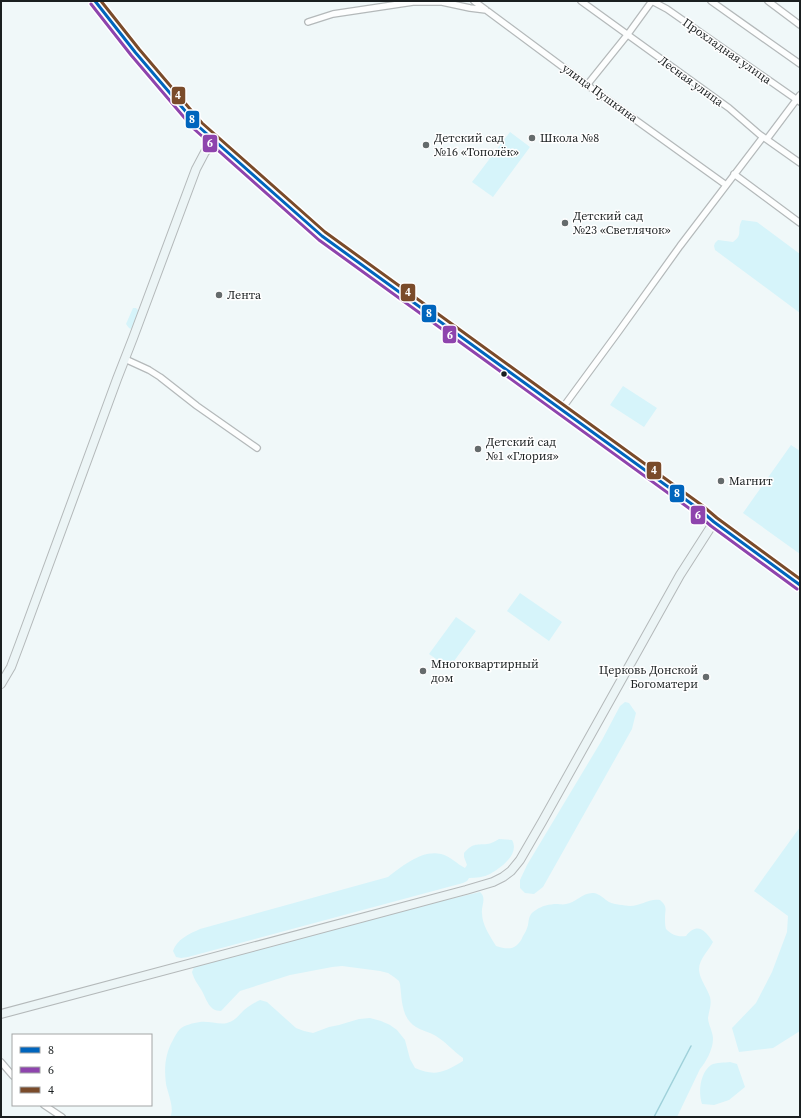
<svg xmlns="http://www.w3.org/2000/svg" width="801" height="1118" font-family="'Source Serif 4',serif">
<style>
.green{fill:#d6f4fa}
.lines{fill:none;stroke-linecap:round;stroke-linejoin:round}
.stream{stroke:#9fd1da;stroke-width:1.5}
.street-casing{stroke:#b4b9ba;stroke-width:8}
.secondary-casing{stroke:#b4b9ba;stroke-width:10}
.highway-casing{stroke:#91afb3;stroke-width:12}
.street{stroke:#fdfefe;stroke-width:5.5}
.secondary{stroke:#ecf5f6;stroke-width:8}
.highway{stroke:#c5dee1;stroke-width:10}
.bus-1-casing{stroke:#fff;stroke-width:6}
.bus-2-casing{stroke:#fff;stroke-width:6}
.bus-3-casing{stroke:#fff;stroke-width:6}
.bus-1{stroke:#0065bd;stroke-width:3}
.bus-2{stroke:#8e44ad;stroke-width:3}
.bus-3{stroke:#7a4b2a;stroke-width:3}
.poi-dot{fill:#656b6c;stroke:#fff;stroke-width:1.5}
.bus-dot{fill:#1a1f20;stroke:#fff;stroke-width:1.5}
.labels{text-anchor:middle;dominant-baseline:central;stroke-width:3;stroke-linejoin:round;paint-order:stroke}
.street-label{font-size:12px;fill:#1a1f20;stroke:#fff}
.poi-label{font-size:12px;fill:#1a1f20;stroke:#fff;text-anchor:start}
.line-badge{stroke:#fff;stroke-width:1.5}
.badge-label{font-size:11px;text-anchor:middle;font-weight:bold;fill:#fff}
</style>
<rect width="100%" height="100%" fill="#f0f8f9"/>
<path class="green" d="M 510,132 L 530,147 L 493,197 L 472,182 Z
M 742,220 L 757,222 L 800,254 L 800,313 L 715,250 L 714,246 L 715,243 L 718,240 L 733,242 C 744,234 736,231 742,220 Z
M 133,308 L 136,308 L 139,311 L 131,329 L 129,328 L 126,324 Z
M 623,386 L 657,408 L 644,427 L 610,405 Z
M 791,445 L 800,451 L 800,554 L 743,513 Z
M 520,593 L 562,622 L 549,641 L 507,611 Z
M 456,617 L 476,631 L 449,668 L 429,654 Z
M 625,702 L 629,703 L 636,713 L 632,729 L 543,887 L 534,894 L 525,893 L 520,888 L 520,880 L 527,865 L 602,740 L 620,706 Z
M 800,827 L 800,1031 L 773,1048 L 739,1052 L 732,1028 L 756,1003 L 772,972 L 787,932 L 788,916 L 754,891 Z
M 499,839 L 512,840 C 520,854 501,868 490,874 C 484,877 476,878 469,878 L 467,881 L 463,883 L 188,957 L 181,958 L 176,957 L 173,951 C 177,939 189,934 200,929 L 388,877 C 403,866 421,850 441,854 C 450,856 457,864 465,868 L 467,865 L 464,857 L 464,853 C 473,843 475,845 487,844 C 491,844 495,841 499,839 Z
M 480,892 C 487,898 481,906 482,913 C 482,925 490,936 496,946 C 509,950 517,950 523,936 C 525,933 527,929 528,925 C 529,918 529,914 536,910 C 541,906 550,904 557,904 C 559,904 563,905 566,904 C 575,903 583,892 594,893 C 600,894 604,899 609,902 C 615,905 624,905 630,906 C 641,906 649,898 660,900 C 668,907 665,909 665,918 C 665,922 665,926 666,929 C 672,935 677,937 686,936 C 697,922 705,930 713,942 C 709,950 699,959 699,969 C 699,978 707,988 710,997 C 712,1005 709,1010 708,1018 C 708,1023 711,1028 712,1033 C 716,1044 707,1061 700,1069 L 677,1117 L 170,1117 C 175,1109 168,1094 166,1084 C 164,1068 165,1054 173,1040 C 175,1036 177,1032 180,1029 C 185,1025 193,1023 200,1022 C 209,1021 220,1025 227,1023 C 235,1021 239,1015 244,1010 C 249,1006 254,1003 260,1000 L 267,1002 L 296,1028 L 304,1031 L 313,1033 L 329,1027 L 339,1025 L 359,1019 L 370,1018 L 381,1021 L 390,1025 L 397,1030 L 405,1040 L 410,1059 L 415,1068 C 435,1077 445,1072 463,1061 L 463,1058 C 453,1051 446,1042 436,1036 C 430,1032 422,1031 416,1027 C 401,1018 402,999 400,984 L 399,981 L 394,977 L 388,973 L 380,971 L 342,966 L 332,967 L 290,975 L 240,991 L 221,1011 C 209,1011 207,1000 202,991 C 198,984 194,980 192,972 L 194,967 L 199,965 L 399,911 Z
M 730,1062 L 737,1064 L 745,1087 L 729,1100 L 714,1105 L 702,1104 C 698,1092 700,1073 711,1065 C 716,1062 725,1063 730,1062 Z"/>
<g class="lines">
<path class="stream" d="M 654,1117 L 691,1046"/>
<defs>
<path id="street" d="M 474,1 L 587,85 L 726,185
M 581,1 L 729,108 L 759,134 L 800,163
M 652,1 L 667,9 L 800,102
M 711,1 L 800,64
M 768,1 L 800,25
M 308,22 L 333,14 L 413,2 L 442,2 L 470,8 L 486,10
M 587,85 L 628,34 L 652,1
M 767,139 L 800,95
M 734,174 L 800,223
M 125,359 L 149,370 L 160,377 L 197,406 L 257,448
M 561,410 L 619,331 L 680,246 L 763,137
M 1,1062 L 13,1076
M 44,1105 L 62,1117"/>
<path id="secondary" d="M 1,684 L 11,667 L 20,643 L 117,379 L 133,338 L 196,169 L 205,152 L 214,141
M 1,1014 L 466,890 L 493,882 L 503,877 L 511,871 L 520,860 L 542,822 L 680,575 L 714,522"/>
<path id="highway" d="M 95,1 L 135,52 L 198,126 L 232,157 L 322,236 L 405,297 L 495,361 L 561,410 L 700,510 L 714,522 L 800,585"/>
</defs>
<use href="#street" class="street-casing"/>
<use href="#secondary" class="secondary-casing"/>
<use href="#highway" class="highway-casing"/>
<use href="#street" class="street"/>
<use href="#secondary" class="secondary"/>
<use href="#highway" class="highway"/>
<defs>
<path id="bus-1" d="M 95,1 L 135,52 L 198,126 L 322,236 L 700,510 L 714,522 L 800,585"/>
<path id="bus-2" d="M 91,4 L 131,55 L 194,129 L 319,240 L 697,514 L 711,526 L 797,589"/>
<path id="bus-3" d="M 101,1 L 139,49 L 202,123 L 325,232 L 703,506 L 717,518 L 800,579"/>
</defs>
<use href="#bus-1" class="bus-1-casing"/>
<use href="#bus-2" class="bus-2-casing"/>
<use href="#bus-3" class="bus-3-casing"/>
<use href="#bus-1" class="bus-1"/>
<use href="#bus-2" class="bus-2"/>
<use href="#bus-3" class="bus-3"/>
</g>
<g class="poi-dot">
<circle cx="532" cy="138" r="4"/>
<circle cx="426" cy="145" r="4"/>
<circle cx="565" cy="223" r="4"/>
<circle cx="219" cy="295" r="4"/>
<circle cx="478" cy="449" r="4"/>
<circle cx="721" cy="481" r="4"/>
<circle cx="423" cy="671" r="4"/>
<circle cx="706" cy="677" r="4"/>
</g>
<circle class="bus-dot" cx="504" cy="374" r="3.5"/>
<g class="labels">
<g class="street-label">
<text transform="translate(727 51) rotate(35)">Прохладная улица</text>
<text transform="translate(691 81) rotate(36)">Лесная улица</text>
<text transform="translate(600 93) rotate(36)">улица Пушкина</text>
</g>
<g class="poi-label">
<text x="434" y="138">Детский сад<tspan x="434" dy="14">№16 «Тополёк»</tspan></text>
<text x="540" y="138">Школа №8</text>
<text x="573" y="216">Детский сад<tspan x="573" dy="14">№23 «Светлячок»</tspan></text>
<text x="227" y="295">Лента</text>
<text x="486" y="442">Детский сад<tspan x="486" dy="14">№1 «Глория»</tspan></text>
<text x="729" y="481">Магнит</text>
<text x="431" y="664">Многоквартирный<tspan x="431" dy="14">дом</tspan></text>
<text x="698" y="670" text-anchor="end">Церковь Донской<tspan x="698" dy="14">Богоматери</tspan></text>
</g>
</g>
<g class="line-badge">
<rect x="171" y="86" width="15" height="19" rx="4" fill="#7a4b2a"/>
<rect x="185" y="110" width="15" height="19" rx="4" fill="#0065bd"/>
<rect x="202" y="134" width="16" height="19" rx="4" fill="#8e44ad"/>
<rect x="400" y="283" width="16" height="19" rx="4" fill="#7a4b2a"/>
<rect x="421" y="304" width="16" height="19" rx="4" fill="#0065bd"/>
<rect x="442" y="325" width="15" height="19" rx="4" fill="#8e44ad"/>
<rect x="646" y="461" width="16" height="19" rx="4" fill="#7a4b2a"/>
<rect x="669" y="484" width="16" height="19" rx="4" fill="#0065bd"/>
<rect x="690" y="505" width="16" height="20" rx="4" fill="#8e44ad"/>
</g>
<g class="badge-label">
<text x="178" y="99">4</text>
<text x="192" y="123">8</text>
<text x="210" y="147">6</text>
<text x="408" y="296">4</text>
<text x="429" y="317">8</text>
<text x="450" y="339">6</text>
<text x="654" y="474">4</text>
<text x="677" y="497">8</text>
<text x="698" y="519">6</text>
</g>
<rect width="801" height="1118" fill="none" stroke="#1a1f20" stroke-width="4"/>
<rect x="12" y="1034" width="140" height="72" fill="#ffffff" stroke="#a3a5a6"/>
<rect x="20" y="1047" width="20" height="6" fill="#0065bd" stroke="#a3a5a6"/>
<text x="48" y="1054" font-size="12" fill="#1a1f20">8</text>
<rect x="20" y="1067" width="20" height="6" fill="#8e44ad" stroke="#a3a5a6"/>
<text x="48" y="1074" font-size="12" fill="#1a1f20">6</text>
<rect x="20" y="1087" width="20" height="6" fill="#7a4b2a" stroke="#a3a5a6"/>
<text x="48" y="1094" font-size="12" fill="#1a1f20">4</text>
</svg>
